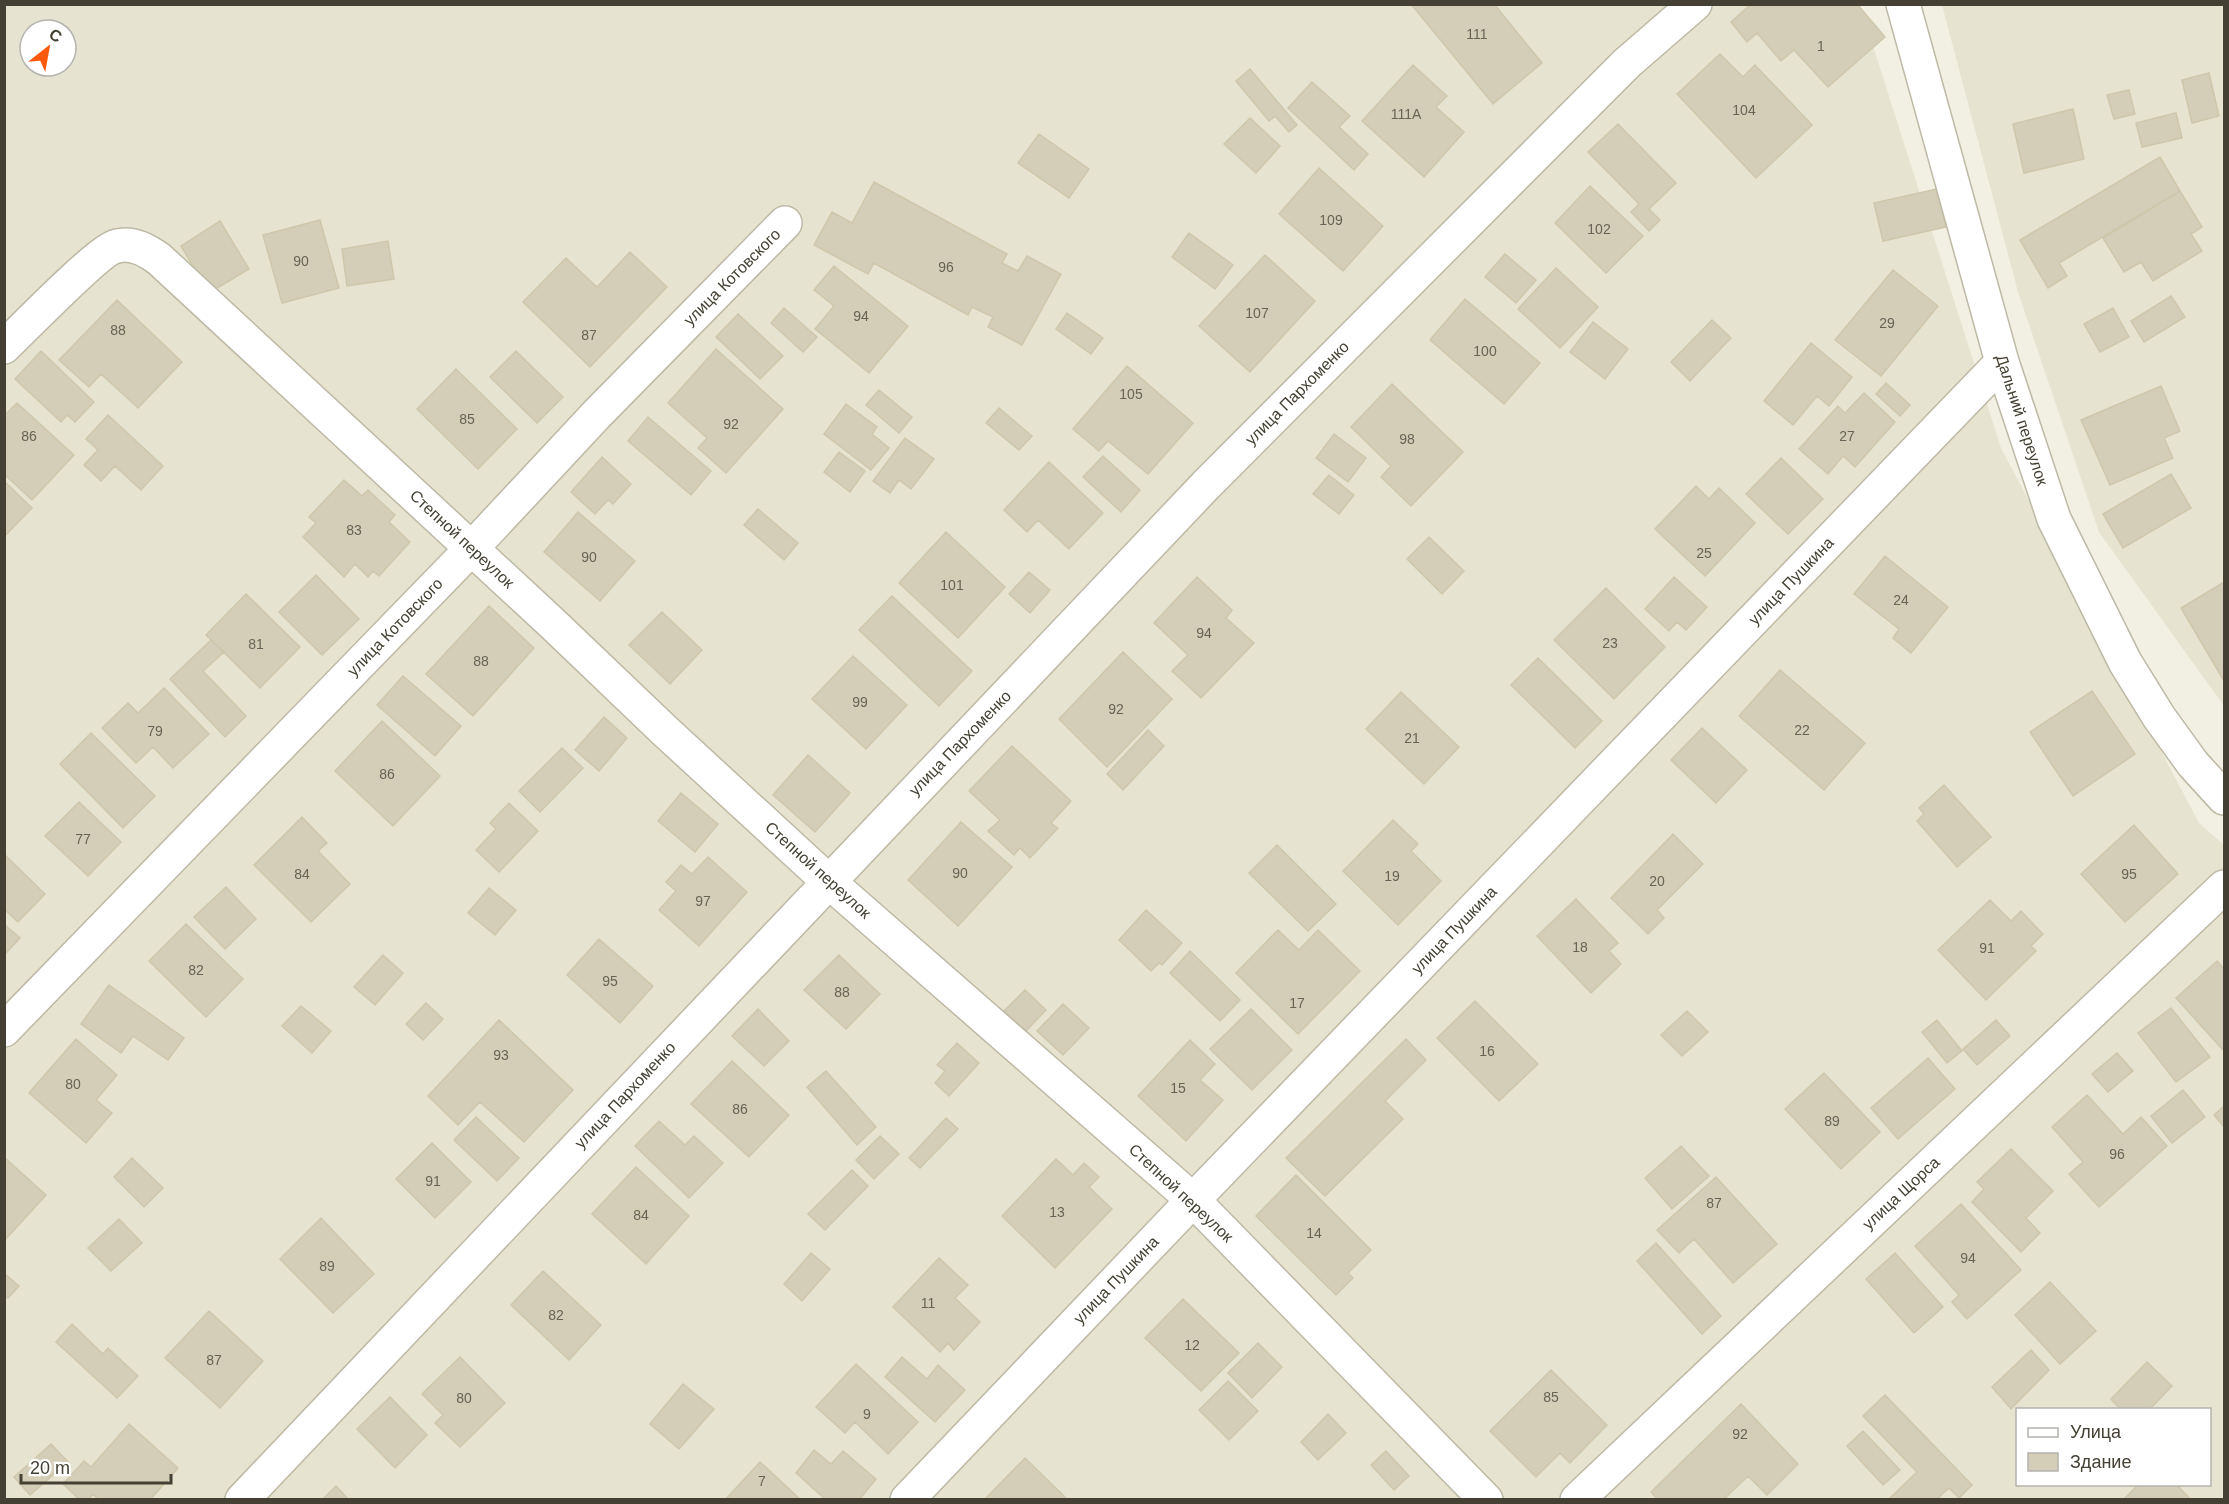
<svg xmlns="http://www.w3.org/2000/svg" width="2229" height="1504" font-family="Helvetica,sans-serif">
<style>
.residential{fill:#e6e3d0;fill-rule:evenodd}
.building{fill:#d4cdb8;stroke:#cfc7ab;stroke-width:1.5}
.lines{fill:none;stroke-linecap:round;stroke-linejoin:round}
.minor-casing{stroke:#bdb9a5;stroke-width:36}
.minor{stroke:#fff;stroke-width:33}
.labels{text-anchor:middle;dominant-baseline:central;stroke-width:4.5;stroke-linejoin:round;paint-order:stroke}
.number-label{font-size:14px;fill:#686354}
.street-label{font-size:16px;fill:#444033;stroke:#fff}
</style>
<rect width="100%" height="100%" fill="#f2f0e2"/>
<path class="residential" d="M 5,5 L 1860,5 L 2001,448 L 2199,823 L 2224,845 L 2224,1499 L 5,1500 ZM 30,30 L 66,30 L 66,66 L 30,66 ZM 2018,1410 L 2210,1410 L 2210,1484 L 2018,1484 Z
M 1942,5 L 2224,5 L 2224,706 L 2099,532 L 2018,292 Z"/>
<path class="building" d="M 1411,4 L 1494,4 L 1542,63 L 1493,104 Z
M 1751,4 L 1857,4 L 1885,37 L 1828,87 L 1794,50 L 1781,61 L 1757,33 L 1747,42 L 1731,22 Z
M 1720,54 L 1743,77 L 1755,65 L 1812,125 L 1756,178 L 1677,94 Z
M 1413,65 L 1447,96 L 1436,107 L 1464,132 L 1424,177 L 1362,121 Z
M 1250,69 L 1297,125 L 1289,132 L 1275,116 L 1269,121 L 1236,81 Z
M 2209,73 L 2219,116 L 2192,123 L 2182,80 Z
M 1312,82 L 1350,116 L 1339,127 L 1368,154 L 1354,170 L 1288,108 Z
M 2129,90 L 2135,114 L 2114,119 L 2107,95 Z
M 2073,109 L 2084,159 L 2024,173 L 2013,124 Z
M 2176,113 L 2182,138 L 2142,147 L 2136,123 Z
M 1250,118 L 1280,146 L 1256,173 L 1224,144 Z
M 1618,124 L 1676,183 L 1649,209 L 1660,220 L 1649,231 L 1631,212 L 1639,204 L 1588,152 Z
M 1039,134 L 1089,169 L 1069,198 L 1018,163 Z
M 2160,157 L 2180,191 L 2059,263 L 2067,276 L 2048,288 L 2020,240 Z
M 1319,168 L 1383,226 L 1343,271 L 1279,214 Z
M 874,182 L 1007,254 L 1002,263 L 1018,271 L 1027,256 L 1061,274 L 1022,345 L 988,327 L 993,317 L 972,307 L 968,315 L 874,263 L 868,274 L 814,245 L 832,212 L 852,223 Z
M 1590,186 L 1643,236 L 1606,273 L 1555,223 Z
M 1937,189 L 1946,227 L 1883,241 L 1874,203 Z
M 2180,191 L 2202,227 L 2191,234 L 2202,251 L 2153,281 L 2141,262 L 2124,272 L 2103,238 Z
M 320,220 L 339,288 L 282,303 L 263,235 Z
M 220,221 L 249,269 L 209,293 L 181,246 Z
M 1189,233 L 1233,265 L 1215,289 L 1172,257 Z
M 388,241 L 394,279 L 347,286 L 342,249 Z
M 630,252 L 667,287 L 590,367 L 523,302 L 566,258 L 597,287 Z
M 1505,254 L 1536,280 L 1516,303 L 1485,277 Z
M 1265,255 L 1315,301 L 1250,372 L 1199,326 Z
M 834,266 L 908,326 L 869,373 L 815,329 L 834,306 L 814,290 Z
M 1556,268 L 1598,307 L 1560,348 L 1518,309 Z
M 1893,270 L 1938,306 L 1881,376 L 1835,340 Z
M 2171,296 L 2185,317 L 2144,342 L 2131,321 Z
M 1465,299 L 1540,363 L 1504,404 L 1430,340 Z
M 117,300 L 182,362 L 138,408 L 101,374 L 89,387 L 59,360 Z
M 784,308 L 817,337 L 803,352 L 771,323 Z
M 2113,308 L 2129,337 L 2100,352 L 2084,324 Z
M 1067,313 L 1103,338 L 1091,354 L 1056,329 Z
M 738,314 L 783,356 L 760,379 L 716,337 Z
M 1712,320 L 1731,338 L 1690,381 L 1671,362 Z
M 1593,322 L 1628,349 L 1605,379 L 1570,352 Z
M 1811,343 L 1852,377 L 1829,406 L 1817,396 L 1793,425 L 1764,401 Z
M 716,349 L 783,409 L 726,473 L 698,448 L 707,438 L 668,403 Z
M 41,351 L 94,402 L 75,422 L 67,415 L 61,422 L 15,379 Z
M 516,351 L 563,397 L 537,423 L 490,377 Z
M 1127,366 L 1193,423 L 1148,474 L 1108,441 L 1099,451 L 1073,429 Z
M 456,369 L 517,429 L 478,469 L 417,409 Z
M 1886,383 L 1910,405 L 1900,416 L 1876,394 Z
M 1392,384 L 1463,452 L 1411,506 L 1381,477 L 1391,466 L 1351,427 Z
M 2161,386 L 2180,431 L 2164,438 L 2173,458 L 2110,485 L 2081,420 Z
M 879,390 L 912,417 L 899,433 L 866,405 Z
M 1864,393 L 1895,422 L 1855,467 L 1843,456 L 1828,474 L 1799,449 L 1838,406 L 1845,413 Z
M 17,403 L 74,455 L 32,500 L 4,474 L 4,416 Z
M 846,404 L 877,427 L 872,434 L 889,448 L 871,470 L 824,434 Z
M 999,408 L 1032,436 L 1019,450 L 986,423 Z
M 108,415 L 163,466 L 141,490 L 115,466 L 101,481 L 84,465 L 98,450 L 86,439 Z
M 648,417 L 711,471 L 691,495 L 628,441 Z
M 1334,434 L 1366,458 L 1348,482 L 1316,458 Z
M 905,438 L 934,459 L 911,489 L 899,480 L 890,493 L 873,481 Z
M 839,452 L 865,471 L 850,492 L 824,472 Z
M 1103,456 L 1140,490 L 1121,512 L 1083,477 Z
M 602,457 L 631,484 L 613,504 L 608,500 L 595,514 L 571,492 Z
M 1781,458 L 1823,499 L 1788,534 L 1746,494 Z
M 1049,462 L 1103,513 L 1069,549 L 1038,520 L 1027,532 L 1004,510 Z
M 2171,474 L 2191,508 L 2123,548 L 2103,514 Z
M 1329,475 L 1354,495 L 1339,514 L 1313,494 Z
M 344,480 L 362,496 L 368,490 L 395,515 L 389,522 L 410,542 L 379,576 L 373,571 L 368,577 L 355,564 L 344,577 L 303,537 L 316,523 L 309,517 Z
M 4,481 L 32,508 L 4,537 Z
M 1696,486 L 1709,499 L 1719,488 L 1755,523 L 1705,576 L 1655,529 Z
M 758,509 L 798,543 L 784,560 L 744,525 Z
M 578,512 L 635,561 L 600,601 L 544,552 Z
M 946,532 L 1005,587 L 958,638 L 899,583 Z
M 1429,537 L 1464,571 L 1442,594 L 1407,559 Z
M 1885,556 L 1948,607 L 1911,653 L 1893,638 L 1899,629 L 1854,594 Z
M 1029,572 L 1050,590 L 1030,613 L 1009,594 Z
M 316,575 L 359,619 L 322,655 L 279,612 Z
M 1197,577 L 1232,610 L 1226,618 L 1254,643 L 1201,698 L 1172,671 L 1188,655 L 1154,623 Z
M 1674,577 L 1707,607 L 1686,630 L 1677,622 L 1669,631 L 1645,609 Z
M 2224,582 L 2224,681 L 2181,608 Z
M 1606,588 L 1665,647 L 1614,699 L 1554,640 Z
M 246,594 L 300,647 L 260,688 L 206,635 Z
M 892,596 L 972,671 L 939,706 L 859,630 Z
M 489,606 L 534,648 L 473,716 L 426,674 Z
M 662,612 L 702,650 L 670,684 L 629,645 Z
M 211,640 L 224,652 L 203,671 L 246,716 L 225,737 L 170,679 Z
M 1123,652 L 1172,699 L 1107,767 L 1059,719 Z
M 853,656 L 907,705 L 866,749 L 812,699 Z
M 1538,658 L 1602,721 L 1575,748 L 1511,685 Z
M 1780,670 L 1865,743 L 1824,790 L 1739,716 Z
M 403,676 L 461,726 L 435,756 L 377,705 Z
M 164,688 L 209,734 L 173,768 L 153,747 L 136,763 L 102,728 L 128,703 L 138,713 Z
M 2092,691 L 2135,754 L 2073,796 L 2030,732 Z
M 1401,692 L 1459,747 L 1424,784 L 1366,729 Z
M 604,717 L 627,738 L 599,771 L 575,750 Z
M 382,721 L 440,776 L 393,826 L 335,771 Z
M 1702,728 L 1747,770 L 1716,803 L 1671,760 Z
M 1148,730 L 1164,746 L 1123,790 L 1107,774 Z
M 91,733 L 155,796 L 123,828 L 60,764 Z
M 1012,746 L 1071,801 L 1051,823 L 1058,828 L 1030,858 L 1020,848 L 1014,855 L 988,831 L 1000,820 L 969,791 Z
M 562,748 L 583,768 L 540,812 L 519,791 Z
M 808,755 L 850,793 L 815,832 L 773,795 Z
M 1944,785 L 1991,837 L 1957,867 L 1917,821 L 1924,814 L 1919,808 Z
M 681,793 L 718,824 L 695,852 L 658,821 Z
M 79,802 L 121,842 L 88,876 L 45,836 Z
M 509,803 L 538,831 L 499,872 L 476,850 L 496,829 L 490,823 Z
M 302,817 L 327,843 L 318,851 L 350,884 L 311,922 L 254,865 Z
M 1393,820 L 1418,844 L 1411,851 L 1441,881 L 1398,925 L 1343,871 Z
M 961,822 L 1012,867 L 958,926 L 908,880 Z
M 2134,825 L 2178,874 L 2125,922 L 2081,874 Z
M 1673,834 L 1703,864 L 1657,910 L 1664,918 L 1648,934 L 1611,898 Z
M 1277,845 L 1336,904 L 1308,931 L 1249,873 Z
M 4,854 L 45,894 L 18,922 L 4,909 Z
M 708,857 L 747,892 L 699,946 L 659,910 L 676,891 L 666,882 L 681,865 L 692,874 Z
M 226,887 L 256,919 L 225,949 L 194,917 Z
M 489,888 L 516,910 L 495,935 L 468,913 Z
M 1576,899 L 1618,943 L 1609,951 L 1621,964 L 1591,993 L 1537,936 Z
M 1990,900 L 2011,921 L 2021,911 L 2043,934 L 2031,946 L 2036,951 L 1986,1000 L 1938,950 Z
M 1146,910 L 1182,943 L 1162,965 L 1159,963 L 1151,971 L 1119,940 Z
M 4,924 L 20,938 L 4,955 Z
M 186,924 L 243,979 L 206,1017 L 149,961 Z
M 1278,930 L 1299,950 L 1318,930 L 1360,971 L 1298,1034 L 1236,973 Z
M 599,939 L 653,986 L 620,1023 L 567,975 Z
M 1190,951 L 1240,1000 L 1220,1021 L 1170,973 Z
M 383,955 L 403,973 L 375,1005 L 354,987 Z
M 839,955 L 880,994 L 846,1029 L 804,990 Z
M 2217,961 L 2224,969 L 2224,1051 L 2176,998 Z
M 109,985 L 184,1038 L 168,1060 L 133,1036 L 121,1053 L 81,1024 Z
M 1025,990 L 1046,1010 L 1026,1031 L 1004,1011 Z
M 1475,1001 L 1538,1064 L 1499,1101 L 1437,1038 Z
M 426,1003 L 443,1019 L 423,1040 L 406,1024 Z
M 1063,1004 L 1089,1028 L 1063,1055 L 1037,1031 Z
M 301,1006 L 331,1031 L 312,1053 L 282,1026 Z
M 2171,1008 L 2210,1057 L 2176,1082 L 2138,1033 Z
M 758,1009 L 789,1041 L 764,1066 L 732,1036 Z
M 1251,1009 L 1292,1050 L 1252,1090 L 1210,1049 Z
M 1687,1011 L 1708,1032 L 1682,1056 L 1661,1035 Z
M 499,1020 L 573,1090 L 524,1142 L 480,1102 L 458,1125 L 428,1096 Z
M 1937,1020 L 1962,1051 L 1947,1063 L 1922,1032 Z
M 1996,1020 L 2010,1036 L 1977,1065 L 1963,1049 Z
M 76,1039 L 117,1075 L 96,1100 L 112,1113 L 86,1143 L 29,1093 Z
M 1406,1039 L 1426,1060 L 1385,1101 L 1403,1119 L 1325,1196 L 1286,1158 Z
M 1190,1040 L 1215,1064 L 1200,1080 L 1223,1100 L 1186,1141 L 1138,1096 Z
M 957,1043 L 979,1063 L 949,1096 L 935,1083 L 945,1071 L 937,1065 Z
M 2117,1053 L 2133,1071 L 2108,1092 L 2092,1074 Z
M 1928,1058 L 1955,1089 L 1898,1139 L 1871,1108 Z
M 732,1061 L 789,1115 L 749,1157 L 691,1104 Z
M 826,1071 L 876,1127 L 857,1145 L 807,1087 Z
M 1824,1073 L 1880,1132 L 1841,1169 L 1785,1109 Z
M 2183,1090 L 2205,1117 L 2172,1143 L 2151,1116 Z
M 2087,1095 L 2123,1134 L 2141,1117 L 2167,1146 L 2099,1207 L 2069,1174 L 2083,1162 L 2052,1127 Z
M 2224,1106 L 2224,1127 L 2214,1115 Z
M 476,1117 L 519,1158 L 497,1181 L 454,1140 Z
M 946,1118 L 958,1129 L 920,1168 L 909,1158 Z
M 659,1121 L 685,1145 L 694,1136 L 723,1163 L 689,1198 L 635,1146 Z
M 880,1136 L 899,1154 L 874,1179 L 856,1160 Z
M 432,1143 L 471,1182 L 435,1218 L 396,1179 Z
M 1681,1146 L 1709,1176 L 1672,1209 L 1645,1178 Z
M 2011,1149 L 2053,1191 L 2026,1218 L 2040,1233 L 2021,1252 L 1972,1202 L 1984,1189 L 1977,1182 Z
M 4,1157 L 46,1195 L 4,1241 Z
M 132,1158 L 163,1188 L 144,1207 L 114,1177 Z
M 1056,1159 L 1073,1175 L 1084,1163 L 1099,1177 L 1089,1187 L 1112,1209 L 1055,1268 L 1002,1216 Z
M 636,1167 L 689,1216 L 646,1264 L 592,1214 Z
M 852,1170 L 868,1186 L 825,1230 L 808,1214 Z
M 1296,1175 L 1371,1250 L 1348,1273 L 1353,1278 L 1336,1295 L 1256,1216 Z
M 1716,1177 L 1777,1244 L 1733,1283 L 1694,1239 L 1679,1253 L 1657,1230 Z
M 1961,1204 L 2021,1270 L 1967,1319 L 1952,1302 L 1959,1295 L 1915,1246 Z
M 321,1218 L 374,1274 L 333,1313 L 280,1259 Z
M 119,1219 L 142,1243 L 111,1271 L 88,1248 Z
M 1656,1243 L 1721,1316 L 1702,1334 L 1637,1261 Z
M 811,1253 L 830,1269 L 802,1301 L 784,1284 Z
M 1895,1253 L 1943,1307 L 1914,1333 L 1866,1279 Z
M 939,1258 L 968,1285 L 955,1298 L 980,1322 L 954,1350 L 948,1343 L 940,1352 L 893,1307 Z
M 543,1271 L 601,1325 L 569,1360 L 511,1305 Z
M 4,1273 L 19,1286 L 8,1298 L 4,1296 Z
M 2050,1282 L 2096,1331 L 2060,1364 L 2015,1315 Z
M 1183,1299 L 1239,1353 L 1201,1391 L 1145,1338 Z
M 209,1311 L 263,1361 L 220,1408 L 165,1358 Z
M 72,1324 L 103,1354 L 108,1348 L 138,1376 L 117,1398 L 56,1342 Z
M 1258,1343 L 1282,1367 L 1252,1398 L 1228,1373 Z
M 2031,1350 L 2049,1370 L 2011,1409 L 1992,1387 Z
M 460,1357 L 505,1403 L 460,1447 L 435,1423 L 443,1415 L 422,1394 Z
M 902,1357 L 927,1379 L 938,1365 L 965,1390 L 935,1422 L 885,1377 Z
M 2147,1362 L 2172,1386 L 2149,1410 L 2121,1410 L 2111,1399 Z
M 856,1364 L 918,1422 L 888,1454 L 855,1422 L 845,1433 L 816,1407 Z
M 1551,1370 L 1607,1425 L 1570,1463 L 1560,1453 L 1536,1477 L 1490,1431 Z
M 1228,1381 L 1258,1411 L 1229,1440 L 1199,1410 Z
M 683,1384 L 714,1409 L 679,1449 L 650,1424 Z
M 1885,1395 L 1972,1485 L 1959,1498 L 1949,1488 L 1936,1500 L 1888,1500 L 1917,1472 L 1863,1416 Z
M 390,1397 L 427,1435 L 395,1468 L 357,1429 Z
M 1741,1404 L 1798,1464 L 1767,1495 L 1748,1476 L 1723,1500 L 1658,1500 L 1651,1492 Z
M 1328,1414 L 1346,1433 L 1318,1460 L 1301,1442 Z
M 129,1424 L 178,1468 L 150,1500 L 99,1500 L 93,1494 L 88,1500 L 80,1500 L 63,1484 L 84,1461 L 91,1467 Z
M 1863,1431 L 1900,1470 L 1883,1485 L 1847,1446 Z
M 51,1444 L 68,1462 L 30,1495 L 14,1477 Z
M 814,1450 L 831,1464 L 843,1451 L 876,1479 L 859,1500 L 826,1500 L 796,1473 Z
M 1386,1451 L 1409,1476 L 1394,1490 L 1371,1465 Z
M 1025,1458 L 1068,1500 L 988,1500 L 986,1498 Z
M 760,1462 L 801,1500 L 725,1500 Z
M 2139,1484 L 2176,1484 L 2191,1500 L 2123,1500 Z
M 336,1486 L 349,1500 L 322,1500 Z"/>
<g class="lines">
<defs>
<path id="minor" d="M 1903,4 L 2002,362 L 2054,519 L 2125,662 L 2159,717 L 2193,764 L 2224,798
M 4,347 C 22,330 100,249 117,246 C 132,242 147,250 159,259 L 553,624 L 665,731 L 828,881 L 1193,1200 L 1486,1500
M 4,1030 L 471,549 L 597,414 L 785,223
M 242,1500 L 1206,485 L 1627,63 L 1695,4
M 907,1500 L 1193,1200 L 2002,362
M 1577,1500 L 2224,887"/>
</defs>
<use href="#minor" class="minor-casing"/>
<use href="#minor" class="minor"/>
</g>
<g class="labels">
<g class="number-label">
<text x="1477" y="34">111</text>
<text x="1821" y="46">1</text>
<text x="1744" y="110">104</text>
<text x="1406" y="114">111А</text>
<text x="1331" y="220">109</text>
<text x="1599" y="229">102</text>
<text x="301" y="261">90</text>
<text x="946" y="267">96</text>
<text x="1257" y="313">107</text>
<text x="861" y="316">94</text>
<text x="1887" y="323">29</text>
<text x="118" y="330">88</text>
<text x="589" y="335">87</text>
<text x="1485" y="351">100</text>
<text x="1131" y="394">105</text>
<text x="467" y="419">85</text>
<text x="731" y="424">92</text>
<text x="29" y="436">86</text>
<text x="1847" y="436">27</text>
<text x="1407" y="439">98</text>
<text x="354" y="530">83</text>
<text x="1704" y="553">25</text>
<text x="589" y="557">90</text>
<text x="952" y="585">101</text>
<text x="1901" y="600">24</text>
<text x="1204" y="633">94</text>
<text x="1610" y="643">23</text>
<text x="256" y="644">81</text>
<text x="481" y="661">88</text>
<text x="860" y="702">99</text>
<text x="1116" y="709">92</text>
<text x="1802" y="730">22</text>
<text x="155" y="731">79</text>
<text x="1412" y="738">21</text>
<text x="387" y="774">86</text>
<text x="83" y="839">77</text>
<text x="960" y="873">90</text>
<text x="302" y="874">84</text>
<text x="2129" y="874">95</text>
<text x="1392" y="876">19</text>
<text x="1657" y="881">20</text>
<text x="703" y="901">97</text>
<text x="1580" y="947">18</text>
<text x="1987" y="948">91</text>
<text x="196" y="970">82</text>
<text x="610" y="981">95</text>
<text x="842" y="992">88</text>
<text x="1297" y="1003">17</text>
<text x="1487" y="1051">16</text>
<text x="501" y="1055">93</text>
<text x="73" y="1084">80</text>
<text x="1178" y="1088">15</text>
<text x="740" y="1109">86</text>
<text x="1832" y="1121">89</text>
<text x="2117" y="1154">96</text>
<text x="433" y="1181">91</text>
<text x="1714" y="1203">87</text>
<text x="1057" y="1212">13</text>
<text x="641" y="1215">84</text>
<text x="1314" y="1233">14</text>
<text x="1968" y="1258">94</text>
<text x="327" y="1266">89</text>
<text x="928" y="1303">11</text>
<text x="556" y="1315">82</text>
<text x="1192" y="1345">12</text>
<text x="214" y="1360">87</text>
<text x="1551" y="1397">85</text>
<text x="464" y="1398">80</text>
<text x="867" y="1414">9</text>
<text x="1740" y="1434">92</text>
<text x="762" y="1481">7</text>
</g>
<g class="street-label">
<text transform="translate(732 277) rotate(-45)">улица Котовского</text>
<text transform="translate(1297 393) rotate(-45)">улица Пархоменко</text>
<text transform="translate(2022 420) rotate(72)">Дальний переулок</text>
<text transform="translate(462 539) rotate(43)">Степной переулок</text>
<text transform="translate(1791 581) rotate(-46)">улица Пушкина</text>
<text transform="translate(395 627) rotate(-46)">улица Котовского</text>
<text transform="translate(960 743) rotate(-46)">улица Пархоменко</text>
<text transform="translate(818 870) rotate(42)">Степной переулок</text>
<text transform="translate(1454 930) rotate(-46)">улица Пушкина</text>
<text transform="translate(625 1095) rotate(-47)">улица Пархоменко</text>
<text transform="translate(1181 1193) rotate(43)">Степной переулок</text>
<text transform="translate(1901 1193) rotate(-43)">улица Щорса</text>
<text transform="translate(1116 1280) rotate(-46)">улица Пушкина</text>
</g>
</g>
<rect width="2229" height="1504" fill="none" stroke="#444033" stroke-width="12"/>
<rect x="2016" y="1408" width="195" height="78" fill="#ffffff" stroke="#b4b3ad" stroke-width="1.5"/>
<rect x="2028" y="1428" width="30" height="9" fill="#ffffff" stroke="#b4b3ad" stroke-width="1.5"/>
<text x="2070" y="1438" font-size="18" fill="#444033">Улица</text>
<rect x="2028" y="1453" width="30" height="18" fill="#d4cdb8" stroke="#b4b3ad" stroke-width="1.5"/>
<text x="2070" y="1468" font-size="18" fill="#444033">Здание</text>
<g transform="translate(48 48) rotate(31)"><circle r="28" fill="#ffffff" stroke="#b4b3ad" stroke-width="1.5"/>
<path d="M0-4.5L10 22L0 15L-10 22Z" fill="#ff590c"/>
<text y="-9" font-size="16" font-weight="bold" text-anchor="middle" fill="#444033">С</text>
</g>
<path d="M21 1474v9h150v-9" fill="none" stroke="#444033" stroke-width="3"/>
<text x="30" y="1474" font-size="18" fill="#444033" stroke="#ffffff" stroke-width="4.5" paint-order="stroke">20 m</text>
</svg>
